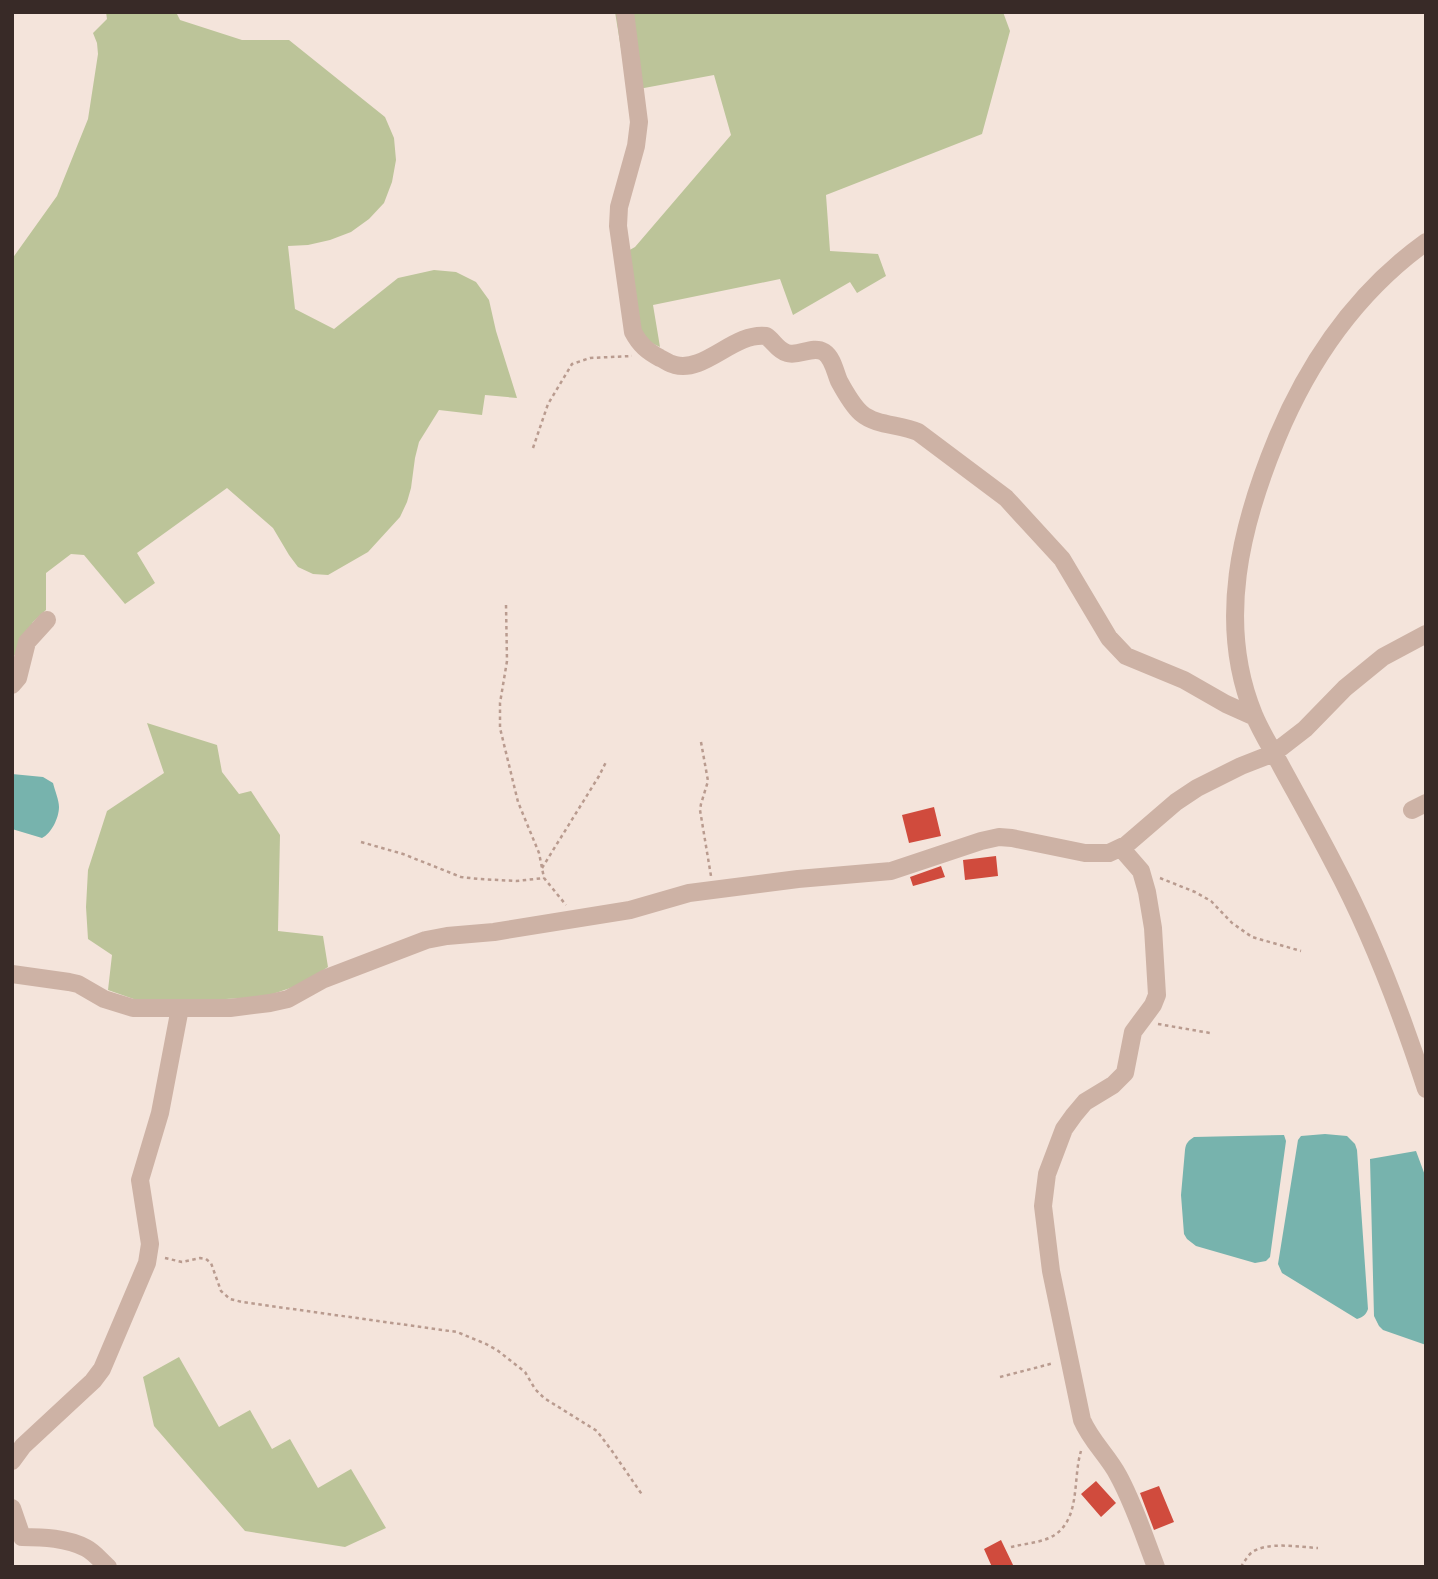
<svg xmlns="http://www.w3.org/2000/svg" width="1438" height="1579" font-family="Ubuntu,sans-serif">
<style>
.green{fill:#bcc499}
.water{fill:#77b3ad}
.building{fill:#d04b3d}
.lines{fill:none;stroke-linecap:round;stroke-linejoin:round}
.path{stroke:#b99b8f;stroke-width:2.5;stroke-dasharray:3.5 3.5;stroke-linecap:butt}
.minor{stroke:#cdb2a5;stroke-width:18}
</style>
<rect width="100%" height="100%" fill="#f4e4db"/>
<path class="green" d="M 106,12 L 176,12 L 180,20 L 242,40 L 289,40 L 385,117 L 394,138 L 396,160 L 392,182 L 384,203 L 369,219 L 351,232 L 330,240 L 308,245 L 288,246 L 295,309 L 334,329 L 398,278 L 434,270 L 456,272 L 476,282 L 489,300 L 496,331 L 517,398 L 485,395 L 482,415 L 439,410 L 419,442 L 415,458 L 411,488 L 407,502 L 400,517 L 368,552 L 328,575 L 313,574 L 298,567 L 289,555 L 273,528 L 227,488 L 137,553 L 155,583 L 125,604 L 84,555 L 71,554 L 46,573 L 46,610 L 33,622 L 12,660 L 12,259 L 57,196 L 88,119 L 98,54 L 97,43 L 93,33 L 107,19 Z
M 615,12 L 1003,12 L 1010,31 L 982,134 L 826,195 L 830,251 L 878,254 L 886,276 L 857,293 L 850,282 L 793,315 L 780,279 L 653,305 L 660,347 L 645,340 L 636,320 L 626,252 L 635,247 L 731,135 L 714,75 L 628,91 Z
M 147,723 L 217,745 L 222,772 L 239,794 L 251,791 L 280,835 L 278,931 L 323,936 L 328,967 L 302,984 L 264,997 L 145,1003 L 108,990 L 112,955 L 88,939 L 86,907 L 88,870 L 107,811 L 164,773 Z
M 179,1357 L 219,1427 L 250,1410 L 272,1449 L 290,1439 L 318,1488 L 351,1469 L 386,1528 L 345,1547 L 245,1531 L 154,1426 L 143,1377 Z"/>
<path class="water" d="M 12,774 L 43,777 L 53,783 C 55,791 59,800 59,807 C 59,818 51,834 42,838 L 12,829 Z
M 1325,1134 L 1347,1136 L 1355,1144 L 1357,1150 L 1368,1309 C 1366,1315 1363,1317 1357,1319 L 1282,1273 L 1278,1264 L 1298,1140 L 1301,1136 Z
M 1284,1135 L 1286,1141 L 1270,1257 L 1266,1261 L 1255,1263 L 1196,1246 L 1187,1239 L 1184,1234 L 1181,1195 L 1185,1150 C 1186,1143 1188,1141 1194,1137 Z
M 1416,1151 L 1426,1178 L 1426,1345 L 1383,1330 L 1379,1326 L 1374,1316 L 1370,1159 Z"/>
<path class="building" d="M 934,807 L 941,836 L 909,843 L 902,815 Z
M 996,856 L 998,876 L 965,880 L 963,860 Z
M 941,866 L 945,877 L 913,886 L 910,877 Z
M 1096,1481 L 1116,1503 L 1101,1517 L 1081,1494 Z
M 1159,1486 L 1174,1522 L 1154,1530 L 1140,1493 Z
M 1001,1540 L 1014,1567 L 992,1567 L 984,1549 Z"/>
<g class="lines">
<path class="path" d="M 533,448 L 548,404 L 572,364 L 590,358 L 632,356
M 506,605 L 507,661 L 500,703 L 500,728 L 518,802 L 539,853 L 544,878 L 566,905
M 701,742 L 708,781 L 701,804 L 700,810 L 711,876
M 361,842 L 403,854 L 461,877 L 479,879 L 516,881 L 544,878
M 542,868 L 599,776 L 606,762
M 1160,878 L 1195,892 L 1211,901 L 1232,923 L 1252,937 L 1301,951
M 1158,1024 L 1210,1033
M 165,1258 L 182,1262 L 200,1258 L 206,1259 L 211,1263 L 221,1291 L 230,1299 L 242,1302 L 457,1332 L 486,1344 L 497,1350 L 525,1372 L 535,1389 L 544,1398 L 597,1431 L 612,1451 L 643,1496
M 1000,1377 L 1054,1363
M 1011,1547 C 1023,1544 1037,1543 1049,1538 C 1082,1523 1072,1480 1081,1451
M 1241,1567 C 1244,1562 1247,1557 1251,1553 C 1266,1541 1300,1547 1318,1548"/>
<path class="minor" d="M 625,12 L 639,122 L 636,146 L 619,207 L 618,226 L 633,332 C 640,345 647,351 660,358 C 665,360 669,364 675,365 C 705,373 734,332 766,336 C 774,341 777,350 787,353 C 799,357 812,345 824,352 C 833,358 835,372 839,381 C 845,392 852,405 861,413 C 876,426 900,424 918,432 L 1006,498 L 1062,559 L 1109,638 L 1126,656 L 1184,680 L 1226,704 L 1255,717
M 1426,242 C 1358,291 1309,361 1277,438 C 1241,525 1216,623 1254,715 C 1261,732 1272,749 1281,766 C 1299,799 1317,831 1334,864 C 1372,935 1401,1012 1426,1089
M 12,685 L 18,678 L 27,642 L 47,620
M 1412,810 L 1426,803
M 1121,848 L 1141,871 L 1147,892 L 1153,928 L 1157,995 L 1153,1005 L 1133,1032 L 1125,1073 L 1113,1085 L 1085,1102 L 1074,1115 L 1064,1129 L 1047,1174 L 1043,1206 L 1051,1271 L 1082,1420 C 1091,1441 1108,1456 1118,1475 C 1134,1504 1144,1536 1156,1567
M 12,974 L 69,982 L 78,984 L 104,999 L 133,1008 L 230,1008 L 270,1003 L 288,999 L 324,979 L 426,940 L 447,936 L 494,932 L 630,910 L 689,893 L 798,879 L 891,871 L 981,841 L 999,837 L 1012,838 L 1085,853 L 1109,853 L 1126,845 L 1176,802 L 1197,788 L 1241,766 L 1274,753 L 1305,729 L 1345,688 L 1383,657 L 1426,634
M 12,1461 L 23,1446 L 93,1381 L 102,1369 L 147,1263 L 150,1244 L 140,1180 L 160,1113 L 180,1008
M 12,1508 L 22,1537 C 43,1537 67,1538 86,1548 C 94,1552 101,1561 108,1567"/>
</g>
<rect width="1438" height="1579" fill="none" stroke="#382a27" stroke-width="28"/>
</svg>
